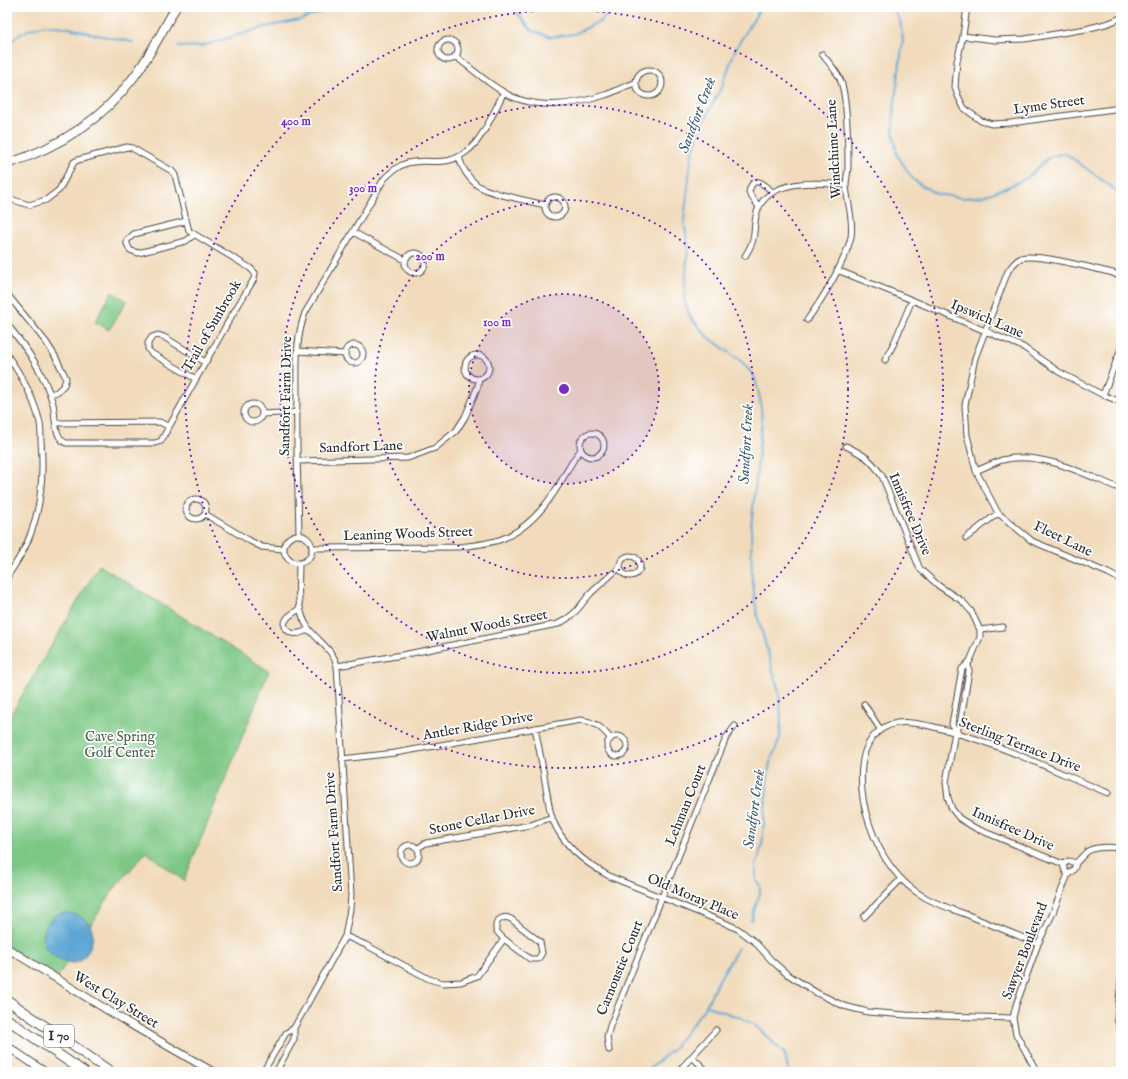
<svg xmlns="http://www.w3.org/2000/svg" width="1128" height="1079" font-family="'IM FELL English',serif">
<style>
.green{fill:#7dc784;stroke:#547958}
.water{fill:#5ba6d3;stroke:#43687f}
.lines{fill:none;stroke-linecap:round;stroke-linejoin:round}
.stream{stroke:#5ba6d3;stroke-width:2}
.street-casing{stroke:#494541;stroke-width:7}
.secondary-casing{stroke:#494541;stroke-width:9}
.primary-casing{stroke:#494541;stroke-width:10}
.highway-casing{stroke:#494541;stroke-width:11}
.street{stroke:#fff;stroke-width:5}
.secondary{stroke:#fff;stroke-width:7}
.primary{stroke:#fff;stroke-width:8}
.highway{stroke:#fff;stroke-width:9}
.ring{fill:none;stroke:#7b2cbf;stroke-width:2;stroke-dasharray:2 4}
.labels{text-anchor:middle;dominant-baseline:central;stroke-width:3.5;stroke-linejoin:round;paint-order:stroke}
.shield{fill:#fff;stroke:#6b6b6b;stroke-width:1}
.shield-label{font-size:13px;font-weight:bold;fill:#2b2b2b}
.street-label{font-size:14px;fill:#2b2b2b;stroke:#fff}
.park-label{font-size:14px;fill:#48624a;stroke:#fff}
.water-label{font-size:15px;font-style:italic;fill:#3e5c6e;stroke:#fff}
.centre{fill:#7b2cbf;stroke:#fff;stroke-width:2}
.ring-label{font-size:12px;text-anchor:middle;font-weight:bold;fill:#7b2cbf;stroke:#fff;stroke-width:3.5;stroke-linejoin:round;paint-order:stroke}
</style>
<rect width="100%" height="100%" fill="#fff"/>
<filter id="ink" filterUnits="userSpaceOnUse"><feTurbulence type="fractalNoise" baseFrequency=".025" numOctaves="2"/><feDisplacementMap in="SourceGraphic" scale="8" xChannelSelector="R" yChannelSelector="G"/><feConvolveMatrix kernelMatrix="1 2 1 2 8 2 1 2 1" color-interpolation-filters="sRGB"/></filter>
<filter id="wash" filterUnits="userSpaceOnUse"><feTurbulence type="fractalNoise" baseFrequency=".012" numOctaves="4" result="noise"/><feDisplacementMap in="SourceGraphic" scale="16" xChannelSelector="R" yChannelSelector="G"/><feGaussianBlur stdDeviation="0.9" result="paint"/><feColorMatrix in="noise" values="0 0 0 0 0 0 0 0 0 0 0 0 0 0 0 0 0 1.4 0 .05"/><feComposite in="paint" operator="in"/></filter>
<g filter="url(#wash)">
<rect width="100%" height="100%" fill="#f1dbbc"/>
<path class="green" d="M 112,292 L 127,301 L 109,330 L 95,322 Z
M 99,565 L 269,671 L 184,881 L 146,852 L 113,890 L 55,981 L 7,951 L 7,721 Z"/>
<path class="water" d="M 63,913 C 88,913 102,931 86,954 C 84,957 81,961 77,962 C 72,964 66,962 62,960 C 45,953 37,940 48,923 C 52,917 55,915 63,913 Z"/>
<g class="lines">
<path class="stream" d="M 515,7 L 518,14 L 531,30 L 550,37 L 574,34 L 601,21 L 614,7
M 892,7 L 900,21 L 903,40 L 894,109 L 893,132 L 897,155 L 912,178 L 922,186 L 937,194 L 963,198 L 984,196 L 1010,186 L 1027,178 L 1049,157 L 1065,153 L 1121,194
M 7,46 C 33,17 60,25 93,34 C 107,37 120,40 133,42
M 178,47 L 202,46 L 265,27 L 300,20 L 336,7
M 751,920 L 760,893 L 760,886 L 756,880 L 756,867 L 762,845 L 768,774 L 770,763 L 780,738 L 781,718 L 779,692 L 757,614 L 752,579 L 751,528 L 762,420 L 760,398 L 754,376 L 742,362 L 707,336 L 690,317 L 684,299 L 688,246 L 684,221 L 692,152 L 703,123 L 723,84 L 735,50 L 761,7
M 707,1006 L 744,1019 L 757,1027 L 785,1054 L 787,1066 L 790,1072
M 646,1072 L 673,1049 L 706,1006 L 717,983 L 738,948"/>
</g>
</g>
<g filter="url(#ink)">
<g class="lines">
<defs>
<path id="street" d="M 967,7 L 963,36 L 957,61 L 955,87 L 958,96 L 964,108 L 981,121 L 992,124 L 1010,123 L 1121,108
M 963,36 L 995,40 L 1025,39 L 1086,29 L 1109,23 L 1121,18
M438 50a10 10 0 1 1 20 0a10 10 0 1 1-20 0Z
M 455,56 C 472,69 499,93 518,99 C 546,109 577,104 605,95 C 616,92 625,85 636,83
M636 83a13 13 0 1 1 26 0a13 13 0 1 1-26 0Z
M 459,157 C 462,168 468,178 477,185 C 489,194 530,201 545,205
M545 207a10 10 0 1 1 20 0a10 10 0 1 1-20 0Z
M 7,198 L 29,205 L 46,200 L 59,190 L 74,162 L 78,160 L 127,147 L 132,148 L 172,171 L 175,175 L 189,231 L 250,268 L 255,273 L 254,279 L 231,317 L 161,441 L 155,443 L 66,443 C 53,437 56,416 53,404 C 44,372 27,349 7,324
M 759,207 L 749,193 C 752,174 764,183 772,192
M 186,221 L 134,234 L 127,240 L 127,244 L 130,250 L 138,253 L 186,241 L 194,235
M 353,232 L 405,260
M405 263a10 10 0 1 1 20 0a10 10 0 1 1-20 0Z
M 745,256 C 748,251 752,245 753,239 C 755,230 754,221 757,212 C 768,178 818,182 846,185
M 837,270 L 912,300 L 1023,347 L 1059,372 L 1103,395 L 1121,402
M 1121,277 L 1113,273 C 1095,269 1036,253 1021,258 C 1015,261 1012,266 1008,271 L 975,358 L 965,405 L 967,435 L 976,471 L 998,513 L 1032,541 L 1108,573 L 1121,580
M 7,294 L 46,342 L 55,356 L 66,378 L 64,385 L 57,392 L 50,394
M 807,320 C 822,300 845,262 851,237 C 854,219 847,203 846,185 C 846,179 848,173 848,167 C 848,146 848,97 840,79 C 836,70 828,62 822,54
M345 354a9 9 0 1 1 18 0a9 9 0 1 1-18 0Z
M 297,351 L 345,354
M 7,355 C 22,376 34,398 40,423 C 41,429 41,435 41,441 C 44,476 41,511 27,543 C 22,555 14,566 7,577
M465 367a12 12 0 1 1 24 0a12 12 0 1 1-24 0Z
M 885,360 L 894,343 L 912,300
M 196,379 L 151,353 L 148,349 L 148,343 L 152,337 L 158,335 L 164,337 L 205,362
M 1103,395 L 1121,349
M244 413a9 9 0 1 1 18 0a9 9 0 1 1-18 0Z
M 262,414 L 297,412
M 56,423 L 160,422 L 169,427
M580 445a12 12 0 1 1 24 0a12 12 0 1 1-24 0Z
M 846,446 C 864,455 870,458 882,476 L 920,569 L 939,586 L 962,601 L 971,611 L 980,630 L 980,637 L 970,661 L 962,669 L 952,724 L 955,732
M 298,461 L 408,458 L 435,448 L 456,431 L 465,417 L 478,386 L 479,379
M 976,471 C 985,467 994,463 1002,460 C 1041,450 1086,475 1121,489
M186 509a10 10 0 1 1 20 0a10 10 0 1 1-20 0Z
M 205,514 L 250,541 L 262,547 L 283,549
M 299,534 C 298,487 296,441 297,394 C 297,365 295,341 305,313 L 384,179 C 392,171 401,163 413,162 C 434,159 446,167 466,152 C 483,140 494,111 504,92
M284 549a14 14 0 1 1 28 0a14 14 0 1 1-28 0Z
M 966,538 L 998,513
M 312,548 L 459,547 C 474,545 491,544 504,538 C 528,528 547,505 560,483 C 567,472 572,460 581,450
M620 566a10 10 0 1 1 20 0a10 10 0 1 1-20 0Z
M 300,608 L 288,617 L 284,623 C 287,637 299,635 309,629
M 980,630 L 1003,627
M 968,664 L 969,671 L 960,725 L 955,732 L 946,782 L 948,798 L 952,809 L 959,818 L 975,828 L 1063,864 L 1065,871 L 1068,874
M 337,666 L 402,655 L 558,624 C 576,615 578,608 590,594 C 600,584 610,576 620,567
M 864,704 L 880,729
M 535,728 C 539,748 543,768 546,788 C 548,797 549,809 552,818 C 562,845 586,864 611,877 L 725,923 L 738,929 L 755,942 L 772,961 L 787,974 L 817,993 L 844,1006 L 868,1012 L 906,1015 L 1013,1018
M607 746a10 10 0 1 1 20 0a10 10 0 1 1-20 0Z
M 342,759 L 395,753 L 581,720 C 596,722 602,728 611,739
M401 854a9 9 0 1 1 18 0a9 9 0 1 1-18 0Z
M 418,848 L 426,843 L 531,825 L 552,817
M 1063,864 L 1069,861 L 1076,863
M 864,917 L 901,879
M 345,936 L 366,945 L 429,979 L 443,983 L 461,982 L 477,976 L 504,939 C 501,936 497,933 496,929 C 495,919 504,915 511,919 L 540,942 L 542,953 L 538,959 L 530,959 L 504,939
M 1038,944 C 1015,934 991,925 968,915 C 954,910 939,905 926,898 C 897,882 879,853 869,823 C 863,805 860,785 862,766 C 864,745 875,727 897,723 C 908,721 920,724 930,726 C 992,740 1050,769 1108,793
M 1121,980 L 1117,1019 L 1121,1032
M 609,1050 L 607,1037 L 610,1026 L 726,738 L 735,726
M 692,1057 L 708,1072
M 263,1072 L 286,1033 L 294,1028
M 276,1072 L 294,1039 L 294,1028 L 345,936 L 350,909 L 351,895 L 337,666 C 334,651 318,641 309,629 C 295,610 299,585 299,563
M 678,1072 L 716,1030
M 1037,1072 L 1016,1034 L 1013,1018 L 1016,1005 L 1038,944 L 1052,915 L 1068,874 C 1073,871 1075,869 1076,863 C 1080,859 1084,854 1088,851 C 1097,846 1111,847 1121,848"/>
<path id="secondary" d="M 7,948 L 125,1021 L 213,1072
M 7,1046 L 45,1072"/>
<path id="primary" d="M 7,164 C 56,148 102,120 133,78 C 150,56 162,31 176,7"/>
<path id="highway" d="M 7,1000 L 111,1072
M 7,1019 L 84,1072"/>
</defs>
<use href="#street" class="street-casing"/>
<use href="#secondary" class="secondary-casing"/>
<use href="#primary" class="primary-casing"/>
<use href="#highway" class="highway-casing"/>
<use href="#street" class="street"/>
<use href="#secondary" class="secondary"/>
<use href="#primary" class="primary"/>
<use href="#highway" class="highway"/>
</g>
</g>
<circle cx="564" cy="389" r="95" fill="#7b2cbf" fill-opacity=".12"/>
<g class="ring">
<circle cx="564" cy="389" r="95"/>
<circle cx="564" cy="389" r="189"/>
<circle cx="564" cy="389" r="284"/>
<circle cx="564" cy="389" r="379"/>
</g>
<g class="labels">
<rect class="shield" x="44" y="1025" width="30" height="22" rx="3"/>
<g class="shield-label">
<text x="59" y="1036">I 70</text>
</g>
<g class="street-label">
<text transform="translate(1049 105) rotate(-8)">Lyme Street</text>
<text transform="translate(834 149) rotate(-93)">Windchime Lane</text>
<text transform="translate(987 319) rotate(23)">Ipswich Lane</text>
<text transform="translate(212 326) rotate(-60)">Trail of Sunbrook</text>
<text transform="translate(286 396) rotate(-89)">Sandfort Farm Drive</text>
<text transform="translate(361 447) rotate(-2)">Sandfort Lane</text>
<text transform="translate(910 514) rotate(67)">Innisfree Drive</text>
<text transform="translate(408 534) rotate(-2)">Leaning Woods Street</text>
<text transform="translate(1063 539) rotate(26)">Fleet Lane</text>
<text transform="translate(487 626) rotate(-11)">Walnut Woods Street</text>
<text transform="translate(478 726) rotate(-10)">Antler Ridge Drive</text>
<text transform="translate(1020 745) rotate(21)">Sterling Terrace Drive</text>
<text transform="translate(686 805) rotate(-68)">Lehman Court</text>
<text transform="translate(482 820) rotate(-11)">Stone Cellar Drive</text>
<text transform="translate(1013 829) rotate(24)">Innisfree Drive</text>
<text transform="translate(334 832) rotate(-94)">Sandfort Farm Drive</text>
<text transform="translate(693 897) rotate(23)">Old Moray Place</text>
<text transform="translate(1025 951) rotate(-69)">Sawyer Boulevard</text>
<text transform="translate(620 968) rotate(-68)">Carnoustie Court</text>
<text transform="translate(116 1000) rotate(31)">West Clay Street</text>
</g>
<g class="park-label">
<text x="120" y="737">Cave Spring<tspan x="120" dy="16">Golf Center</tspan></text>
</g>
<g class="water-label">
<text transform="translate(697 115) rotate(-69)">Sandfort Creek</text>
<text transform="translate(746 444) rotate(-87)">Sandfort Creek</text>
<text transform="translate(754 809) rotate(-82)">Sandfort Creek</text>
</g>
</g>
<circle cx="564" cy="389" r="6" class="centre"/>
<g class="ring-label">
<text x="296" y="125">400 m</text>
<text x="363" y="192">300 m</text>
<text x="430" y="260">200 m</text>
<text x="497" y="326">100 m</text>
</g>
<rect width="1128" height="1079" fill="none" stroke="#fff" stroke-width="24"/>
</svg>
